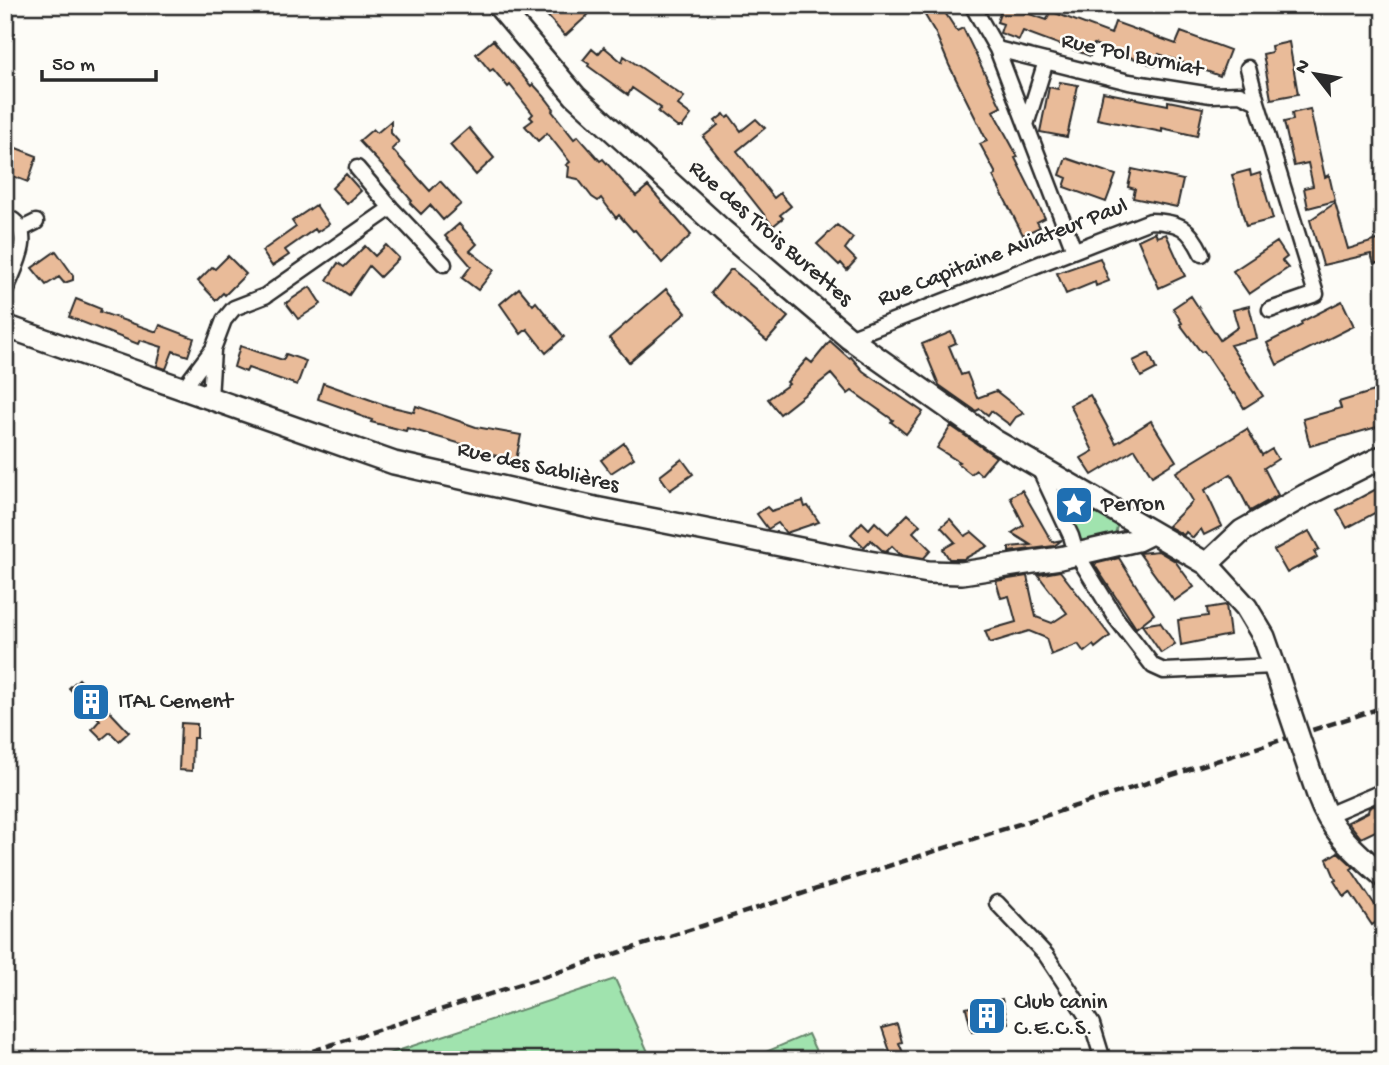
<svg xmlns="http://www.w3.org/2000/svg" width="1389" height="1065" font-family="'Gochi Hand',sans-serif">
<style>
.green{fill:#a0e3ae;stroke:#66876c;stroke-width:2}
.building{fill:#e9bb99;stroke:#2b2b2b;stroke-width:2}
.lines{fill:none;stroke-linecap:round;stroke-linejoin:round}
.street-casing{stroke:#2b2b2b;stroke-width:19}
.secondary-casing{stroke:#2b2b2b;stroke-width:26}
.street{stroke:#fdfcf7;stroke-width:14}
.secondary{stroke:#fdfcf7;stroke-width:21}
.rail{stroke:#2b2b2b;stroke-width:4.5;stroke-dasharray:10 5;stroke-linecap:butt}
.secondary-bridge-casing{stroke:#2b2b2b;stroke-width:26;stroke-linecap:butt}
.secondary-bridge{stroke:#fdfcf7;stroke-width:21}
.labels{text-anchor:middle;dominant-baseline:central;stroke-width:5;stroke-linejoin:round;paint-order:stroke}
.street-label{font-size:23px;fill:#2b2b2b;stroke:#fdfcf7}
.poi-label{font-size:23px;fill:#2b2b2b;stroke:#fdfcf7;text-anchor:start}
</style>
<rect width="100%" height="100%" fill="#fdfcf7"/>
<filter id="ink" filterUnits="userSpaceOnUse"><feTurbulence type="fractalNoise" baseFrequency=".0143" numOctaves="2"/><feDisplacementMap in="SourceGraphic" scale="14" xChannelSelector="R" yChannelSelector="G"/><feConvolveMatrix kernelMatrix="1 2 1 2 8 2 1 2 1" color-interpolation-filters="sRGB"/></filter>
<g filter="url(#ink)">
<path class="green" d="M 1064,493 L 1118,523 L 1115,534 L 1085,543 L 1081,541 L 1062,501 Z
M 615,979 L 649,1054 L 658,1060 L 370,1060 Z
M 808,1034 L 820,1060 L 747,1060 Z"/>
<path class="building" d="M 538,5 L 579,5 L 588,15 L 565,36 Z
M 919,5 L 940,5 L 957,31 L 963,28 L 1001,107 L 993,111 L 1018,157 L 1015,158 L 1045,218 L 1037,222 L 1040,227 L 1023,235 L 993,176 L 996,174 L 980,144 L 987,141 L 949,65 L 936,34 Z
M 1003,5 L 1047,20 L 1050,11 L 1111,34 L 1115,22 L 1176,44 L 1181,32 L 1230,50 L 1220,76 L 1159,54 L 1155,66 L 1094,44 L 1090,56 L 1023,31 L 1019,40 L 1000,33 L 1003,24 L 997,22 Z
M 493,40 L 531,86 L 533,84 L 544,96 L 554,109 L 552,111 L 574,139 L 578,136 L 600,161 L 603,159 L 636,196 L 648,186 L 691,235 L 662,263 L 635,230 L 633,231 L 619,215 L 616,218 L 601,198 L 598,201 L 592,197 L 578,179 L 568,177 L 569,167 L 566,165 L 570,162 L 547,133 L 538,141 L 525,126 L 533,120 L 530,117 L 533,114 L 510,85 L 508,87 L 493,69 L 490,71 L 476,54 Z
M 1289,42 L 1298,94 L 1271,99 L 1263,54 L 1272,52 L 1271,46 Z
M 604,47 L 622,62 L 624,56 L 684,97 L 678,105 L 691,115 L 682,127 L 677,127 L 658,112 L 661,108 L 632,88 L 628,95 L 588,66 L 589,64 L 583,60 L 592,49 L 598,54 Z
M 1060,82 L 1078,85 L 1067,137 L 1040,132 L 1049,87 L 1058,89 Z
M 1103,92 L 1168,105 L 1168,101 L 1203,108 L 1197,136 L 1162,128 L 1162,132 L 1097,119 Z
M 1310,109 L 1325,177 L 1329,175 L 1335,201 L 1308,208 L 1304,188 L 1313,186 L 1308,163 L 1294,166 L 1284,122 L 1293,120 L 1292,113 Z
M 724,114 L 727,118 L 730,116 L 741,131 L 756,119 L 765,128 L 737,151 L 774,198 L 780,193 L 791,206 L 780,215 L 783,218 L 773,226 L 703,137 L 718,125 L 715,121 Z
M 391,121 L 391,133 L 399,142 L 392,149 L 430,191 L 440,181 L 461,204 L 443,220 L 430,205 L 421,214 L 410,203 L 412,201 L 400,187 L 401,186 L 359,141 L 373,129 L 377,133 Z
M 469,128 L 494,158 L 476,175 L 450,145 Z
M 11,146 L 37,156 L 28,182 L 5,173 L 5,161 Z
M 1066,158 L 1116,175 L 1106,202 L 1064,187 L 1067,178 L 1060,175 Z
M 1132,169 L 1183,180 L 1177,207 L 1133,198 L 1135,189 L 1128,187 Z
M 1250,170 L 1251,176 L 1260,173 L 1273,219 L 1246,226 L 1232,175 Z
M 346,174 L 361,191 L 347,204 L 332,188 Z
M 1335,203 L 1348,249 L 1384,238 L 1384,261 L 1374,264 L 1371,254 L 1323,265 L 1310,220 Z
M 316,205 L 329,224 L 317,232 L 315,229 L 285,250 L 289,255 L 272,266 L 262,251 L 296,227 L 292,221 Z
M 459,224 L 477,244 L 470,251 L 494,270 L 478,290 L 462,278 L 471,266 L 445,236 Z
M 837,225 L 853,238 L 845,249 L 856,260 L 847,270 L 841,263 L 839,265 L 817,244 Z
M 1155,232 L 1157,237 L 1166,234 L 1185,276 L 1159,288 L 1138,240 Z
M 1277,242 L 1287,257 L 1282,261 L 1288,268 L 1249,294 L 1233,271 Z
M 386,245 L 399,258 L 380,277 L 369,266 L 349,295 L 327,280 L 338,263 L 344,267 L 365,246 L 375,256 Z
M 56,251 L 73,275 L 73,280 L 64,283 L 59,277 L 46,285 L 32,268 Z
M 228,256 L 246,274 L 225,295 L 223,293 L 216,300 L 198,281 L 212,267 L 215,269 Z
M 1100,258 L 1109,281 L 1096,286 L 1095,282 L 1066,294 L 1057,273 Z
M 730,270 L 733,270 L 788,317 L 767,341 L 711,293 Z
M 310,287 L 321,304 L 298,319 L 286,303 Z
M 519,288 L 533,305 L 536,302 L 564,337 L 546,353 L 527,329 L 521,334 L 500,304 Z
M 666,289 L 686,313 L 629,362 L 609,338 Z
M 1191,296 L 1220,340 L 1238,327 L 1233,310 L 1249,306 L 1257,338 L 1230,345 L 1263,396 L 1244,408 L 1235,393 L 1233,394 L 1204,351 L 1201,352 L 1180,324 L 1182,323 L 1173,308 Z
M 76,299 L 101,309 L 100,312 L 157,332 L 160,325 L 194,338 L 188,356 L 173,351 L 166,369 L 157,366 L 162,347 L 140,340 L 138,344 L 69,317 Z
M 1342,301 L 1354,326 L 1277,365 L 1267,343 L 1302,325 L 1301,322 Z
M 951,332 L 956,343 L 949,346 L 961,375 L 967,373 L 977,398 L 996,391 L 1024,413 L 1016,417 L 1010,425 L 991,411 L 988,415 L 980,409 L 976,411 L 939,385 L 922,344 Z
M 830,341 L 849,358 L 851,357 L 863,371 L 923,412 L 906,434 L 891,422 L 893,420 L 852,391 L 848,394 L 831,374 L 780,414 L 768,399 L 789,384 L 787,382 L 807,359 L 812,363 Z
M 240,346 L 283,360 L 286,354 L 306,361 L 297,385 L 248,368 L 246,372 L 234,367 Z
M 1149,353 L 1156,369 L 1141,377 L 1133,361 Z
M 323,383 L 388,406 L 414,412 L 416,406 L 476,427 L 521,435 L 516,460 L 488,454 L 489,452 L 407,428 L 406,431 L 371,422 L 372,420 L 355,414 L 355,412 L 318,399 Z
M 1384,388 L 1384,425 L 1310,446 L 1303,419 L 1341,408 L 1339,402 Z
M 1090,395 L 1116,443 L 1151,421 L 1176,461 L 1152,476 L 1135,449 L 1092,475 L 1081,458 L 1093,451 L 1070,405 Z
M 951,426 L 996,457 L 981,475 L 976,470 L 971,474 L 957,463 L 959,462 L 937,448 Z
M 1247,429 L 1262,455 L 1272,449 L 1278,459 L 1264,468 L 1278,495 L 1250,511 L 1231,474 L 1205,490 L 1222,526 L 1204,535 L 1201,529 L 1193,538 L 1186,532 L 1184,535 L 1168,526 L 1193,501 L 1176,472 Z
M 624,443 L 634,458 L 611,473 L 601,460 Z
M 682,459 L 693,474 L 670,490 L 660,476 Z
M 1384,485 L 1384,508 L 1347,528 L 1337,510 Z
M 1022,490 L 1052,542 L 1062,540 L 1054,546 L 1009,552 L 1009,547 L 1031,545 L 1012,533 L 1024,525 L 1010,497 Z
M 803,501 L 805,507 L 808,506 L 819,522 L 786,533 L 778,523 L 768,529 L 757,514 L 767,507 L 771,511 Z
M 908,514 L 920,525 L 913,532 L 931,550 L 924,558 L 900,554 L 892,546 L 886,552 L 883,551 L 871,540 L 864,547 L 851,534 L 862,522 L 869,529 L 875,522 L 888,534 Z
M 950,519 L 965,536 L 972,532 L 988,546 L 964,559 L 949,559 L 943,549 L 955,542 L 941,527 Z
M 1309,531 L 1319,549 L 1314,552 L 1317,557 L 1287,573 L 1274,550 Z
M 1158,551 L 1175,561 L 1194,587 L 1174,601 L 1139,553 Z
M 1119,558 L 1154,614 L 1136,628 L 1094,564 Z
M 1060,571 L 1110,636 L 1095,648 L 1093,645 L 1084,652 L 1078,644 L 1051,655 L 1046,638 L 1029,631 L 990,643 L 985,631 L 1016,622 L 1009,596 L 1001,598 L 996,581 L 1027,576 L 1036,617 L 1052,623 L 1067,613 L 1038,575 Z
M 1226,605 L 1230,635 L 1181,645 L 1178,620 L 1208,616 L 1207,608 Z
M 1160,622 L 1175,644 L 1161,653 L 1142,625 Z
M 79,679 L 129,732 L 119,741 L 110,732 L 102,739 L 92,729 L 100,720 L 69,688 Z
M 181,723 L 197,724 L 197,738 L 193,738 L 192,771 L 179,770 Z
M 1375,805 L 1384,827 L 1361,838 L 1348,822 L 1368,812 L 1369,808 Z
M 1338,852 L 1354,867 L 1351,869 L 1383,917 L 1372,925 L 1350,892 L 1344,897 L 1334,881 L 1336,880 L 1327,859 Z
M 1002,999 L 1008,1023 L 972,1032 L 966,1008 Z
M 897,1024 L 902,1042 L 899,1043 L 906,1060 L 893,1060 L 882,1028 Z"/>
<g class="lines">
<defs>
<path id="street" d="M 972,5 L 997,49 L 1074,250
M 997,49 L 1129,82 L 1211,95 L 1240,94 L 1257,102 L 1316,294 L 1270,310
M 1248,68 L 1257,102
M 1026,125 L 1046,61
M 357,168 L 391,208 L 444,264
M 5,216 C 39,229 14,268 5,292
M 22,229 L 36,222
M 849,338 L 1150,221 C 1180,222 1189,227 1202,254
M 183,389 L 213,349 L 224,320 L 234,308 L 265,296 L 391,208
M 210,398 L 213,350
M 1039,468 L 1071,536 L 1076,553 L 1116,618 L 1153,666 L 1164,671 L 1274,666
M 1325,816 L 1384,791
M 997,903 L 1046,955 L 1092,1024 L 1103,1060"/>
<path id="secondary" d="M 498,5 L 575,96 L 723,231 L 849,338 L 995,441 L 1207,564 L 1246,607 L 1264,637 L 1278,677
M 5,326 L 394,463 L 595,508 L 851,559 L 928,572 L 962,573 L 1060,558 L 1137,540 L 1151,533
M 1207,564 L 1242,531 L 1304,496 L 1384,456
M 1319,798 C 1331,832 1357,853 1384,877"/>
</defs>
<use href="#street" class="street-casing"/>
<use href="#secondary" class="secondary-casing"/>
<use href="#street" class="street"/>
<use href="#secondary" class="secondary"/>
<path class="rail" d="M 284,1060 L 1384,707"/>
<defs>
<path id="secondary-bridge" d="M 1278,677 L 1319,798"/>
</defs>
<use href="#secondary-bridge" class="secondary-bridge-casing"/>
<use href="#secondary-bridge" class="secondary-bridge"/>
</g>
</g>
<defs>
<symbol id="sight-square" viewBox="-11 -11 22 22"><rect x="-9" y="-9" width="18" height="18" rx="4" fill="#1f6fb2" stroke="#fdfcf7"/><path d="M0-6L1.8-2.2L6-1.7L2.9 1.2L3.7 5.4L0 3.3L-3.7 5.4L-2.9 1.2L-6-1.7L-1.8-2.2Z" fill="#fff"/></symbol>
<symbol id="building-square" viewBox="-11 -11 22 22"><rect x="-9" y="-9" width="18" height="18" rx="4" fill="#1f6fb2" stroke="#fdfcf7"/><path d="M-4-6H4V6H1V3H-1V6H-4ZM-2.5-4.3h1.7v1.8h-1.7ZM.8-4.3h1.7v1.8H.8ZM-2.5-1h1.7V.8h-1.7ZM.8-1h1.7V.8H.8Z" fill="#fff"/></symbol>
</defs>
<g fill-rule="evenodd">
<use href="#sight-square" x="1052" y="483" width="44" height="44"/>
<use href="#building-square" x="69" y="680" width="44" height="44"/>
<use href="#building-square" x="965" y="994" width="44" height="44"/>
</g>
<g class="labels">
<g class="street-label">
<text transform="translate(1132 56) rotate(12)">Rue Pol Burniat</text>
<text transform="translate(770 234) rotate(41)">Rue des Trois Burettes</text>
<text transform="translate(1003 253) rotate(-21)">Rue Capitaine Aviateur Paul</text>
<text transform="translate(538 468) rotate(13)">Rue des Sablières</text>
</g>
<g class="poi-label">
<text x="1101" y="505">Perron</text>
<text x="118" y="702">ITAL Cement</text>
<text x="1014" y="1003">Club canin<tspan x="1014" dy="26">C.E.C.S.</tspan></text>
</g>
</g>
<rect width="1389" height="1065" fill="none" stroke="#fdfcf7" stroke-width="28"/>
<rect x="14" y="14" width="1361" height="1037" fill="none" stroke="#2b2b2b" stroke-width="2.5" filter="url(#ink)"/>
<g transform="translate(1315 74) rotate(301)" stroke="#fdfcf7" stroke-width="5" paint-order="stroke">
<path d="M0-5L12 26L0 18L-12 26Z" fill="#2b2b2b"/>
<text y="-10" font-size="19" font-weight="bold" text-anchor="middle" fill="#2b2b2b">N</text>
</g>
<path d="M42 70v10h114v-10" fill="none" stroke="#2b2b2b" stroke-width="3.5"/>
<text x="52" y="70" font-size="21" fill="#2b2b2b" stroke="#fdfcf7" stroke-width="5" paint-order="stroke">50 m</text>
</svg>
